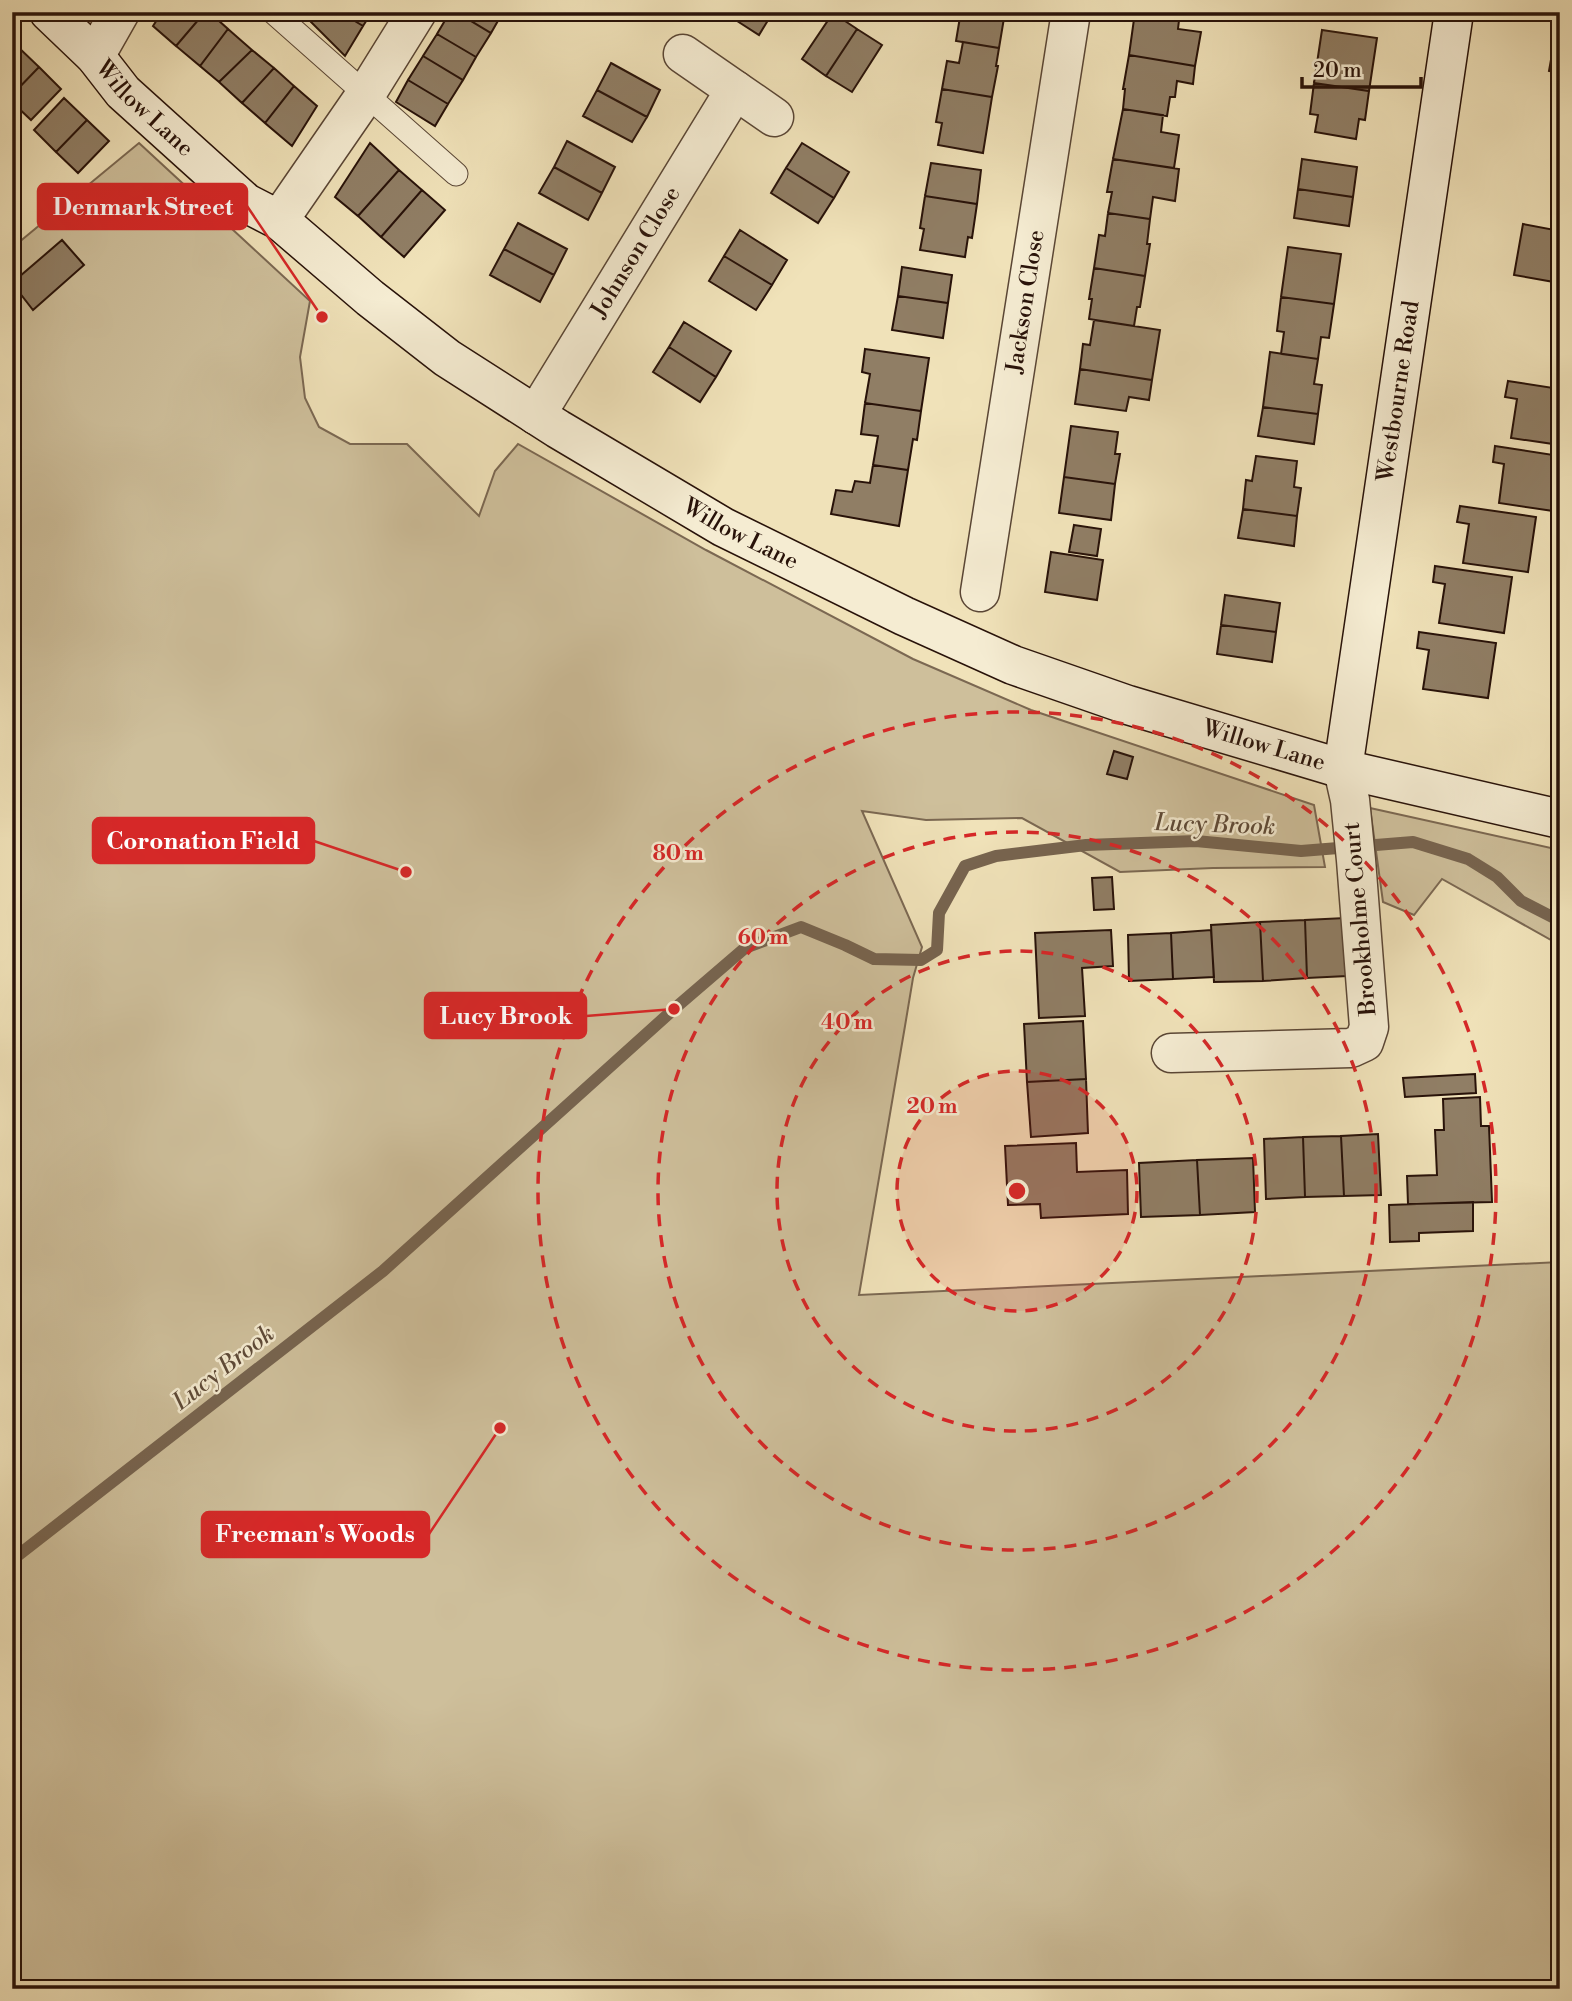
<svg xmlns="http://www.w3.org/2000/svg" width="1572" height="2001" font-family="'Libre Bodoni',serif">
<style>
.green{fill:#cebf9b;stroke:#7b6852;stroke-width:2}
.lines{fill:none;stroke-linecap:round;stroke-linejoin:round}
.stream{stroke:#77644f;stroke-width:12}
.building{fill:#907e65;stroke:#281209;stroke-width:2}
.lane-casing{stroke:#5a4635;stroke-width:25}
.street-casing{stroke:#5a4635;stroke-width:41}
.secondary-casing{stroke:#281209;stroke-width:41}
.lane{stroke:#f5ecd2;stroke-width:23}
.street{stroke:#f5ecd2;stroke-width:38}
.secondary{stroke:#f5ecd2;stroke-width:38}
.ring{fill:none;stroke:#d62828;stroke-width:3.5;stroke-dasharray:12 9}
.labels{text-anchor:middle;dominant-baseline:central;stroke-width:5;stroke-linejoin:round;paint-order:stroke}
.street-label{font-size:23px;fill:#281209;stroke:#f5ecd2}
.water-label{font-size:24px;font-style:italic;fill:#5d4937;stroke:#f5ecd2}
.centre{fill:#d62828;stroke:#f5ecd2;stroke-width:3.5}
.ring-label{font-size:21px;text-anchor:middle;font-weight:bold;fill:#d62828;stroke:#f5ecd2;stroke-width:5;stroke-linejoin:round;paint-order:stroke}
.leader{fill:none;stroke:#d62828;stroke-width:2.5}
.callout-dot{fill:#d62828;stroke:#f5ecd2;stroke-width:2.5}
.callout{fill:#d62828;stroke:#d62828;stroke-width:2.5}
.callout-label{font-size:24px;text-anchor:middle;font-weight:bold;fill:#fff}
</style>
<rect width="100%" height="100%" fill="#f0e2b9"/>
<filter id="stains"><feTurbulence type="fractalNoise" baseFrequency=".00286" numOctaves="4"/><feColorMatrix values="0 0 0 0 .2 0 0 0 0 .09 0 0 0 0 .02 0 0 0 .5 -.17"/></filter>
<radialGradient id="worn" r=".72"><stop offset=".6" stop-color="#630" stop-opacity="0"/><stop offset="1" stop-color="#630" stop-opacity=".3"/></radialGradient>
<path class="green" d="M 139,143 L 310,301 L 300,357 L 305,398 L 319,427 L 350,444 L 407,444 L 479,516 L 495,471 L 518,444 L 706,550 L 913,659 L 1031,710 L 1314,805 L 1325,867 L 1213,868 L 1120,872 L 1022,818 L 926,820 L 862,811 L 922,947 L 913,978 L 905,1026 L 859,1295 L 1560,1262 L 1560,1989 L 12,1989 L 12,248 Z
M 1370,808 L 1560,850 L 1560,945 L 1442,879 L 1414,915 L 1383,902 Z"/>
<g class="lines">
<path class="stream" d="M 12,1560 L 383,1271 L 674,1009 L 745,948 L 801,927 L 845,945 L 874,959 L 921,960 L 937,950 L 939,913 L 965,866 L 996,856 L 1086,845 L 1196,841 L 1301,851 L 1413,842 L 1468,859 L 1497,877 L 1521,901 L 1560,921"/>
</g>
<path class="building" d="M 162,12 L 205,12 L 176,46 L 153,26 Z
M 205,12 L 209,12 L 228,29 L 200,66 L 176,46 Z
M 301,12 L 340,12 L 363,26 L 345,56 Z
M 340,12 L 372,12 L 363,26 Z
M 450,12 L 456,12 L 491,33 L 476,57 L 437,34 Z
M 456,12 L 503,12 L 491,33 Z
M 724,12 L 738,12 L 734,19 Z
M 738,12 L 773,12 L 759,35 L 734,19 Z
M 953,12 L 1005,12 L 999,48 L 956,41 L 960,17 L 952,16 Z
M 1135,12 L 1180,12 L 1178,29 L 1201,32 L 1195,66 L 1129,55 Z
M 833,13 L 857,29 L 826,76 L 802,59 Z
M 1558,20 L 1560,20 L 1560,73 L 1549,71 Z
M 228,29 L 252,50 L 219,82 L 200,66 Z
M 857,29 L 882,45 L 852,92 L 826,76 Z
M 1322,30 L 1377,38 L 1369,91 L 1314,83 Z
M 437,34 L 476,57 L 463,80 L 423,56 Z
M 963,42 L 999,48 L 996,66 L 998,66 L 992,97 L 942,89 L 947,61 L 959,63 Z
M 16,45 L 39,67 L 12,95 L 12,49 Z
M 252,50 L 274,68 L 242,103 L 219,82 Z
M 1129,55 L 1195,66 L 1193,84 L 1177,81 L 1175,97 L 1170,97 L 1167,116 L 1123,109 L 1125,89 L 1123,89 Z
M 423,56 L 463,80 L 448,104 L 408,80 Z
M 611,63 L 660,90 L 647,117 L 597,90 Z
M 39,67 L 61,89 L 31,120 L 12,102 L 12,95 Z
M 274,68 L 294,86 L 265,123 L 242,103 Z
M 408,80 L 448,104 L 435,126 L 396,102 Z
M 1314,83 L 1369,91 L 1365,120 L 1359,119 L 1356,139 L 1315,132 L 1318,115 L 1310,114 Z
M 294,86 L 317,106 L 292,146 L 265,123 Z
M 942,89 L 992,97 L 983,153 L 938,145 L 942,123 L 936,122 Z
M 597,90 L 647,117 L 632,142 L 583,116 Z
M 64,98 L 87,120 L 56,152 L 34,130 Z
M 1123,109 L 1163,115 L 1161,132 L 1179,135 L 1174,168 L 1113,159 Z
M 87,120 L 109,141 L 78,173 L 56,152 Z
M 567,141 L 615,167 L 602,193 L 554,167 Z
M 370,143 L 399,170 L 358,216 L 335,197 Z
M 802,143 L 849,172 L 834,198 L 786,168 Z
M 1113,159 L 1179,169 L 1175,201 L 1153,197 L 1150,219 L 1108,213 L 1112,192 L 1107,192 Z
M 1302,159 L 1357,167 L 1353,197 L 1298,189 Z
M 931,163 L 981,170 L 977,204 L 925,196 Z
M 554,167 L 602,193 L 588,220 L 539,193 Z
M 786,168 L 834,198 L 818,223 L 771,193 Z
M 399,170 L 422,190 L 381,237 L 358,216 Z
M 1298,189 L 1353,197 L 1349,226 L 1294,218 Z
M 422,190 L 445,210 L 404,257 L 381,237 Z
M 925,196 L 977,204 L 972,238 L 968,237 L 965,257 L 920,250 L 924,229 L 920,228 Z
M 1108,213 L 1150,219 L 1147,244 L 1150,244 L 1145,276 L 1094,268 L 1099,235 L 1105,236 Z
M 518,223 L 567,249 L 554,275 L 504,249 Z
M 1523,224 L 1560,231 L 1560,246 L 1554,282 L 1514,275 Z
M 740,230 L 787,260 L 772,285 L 724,256 Z
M 62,240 L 84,265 L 33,310 L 12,283 Z
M 1288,247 L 1341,254 L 1334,304 L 1281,297 Z
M 504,249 L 554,275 L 540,302 L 490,275 Z
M 724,256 L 772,285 L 756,310 L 709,281 Z
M 902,267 L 952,275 L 948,303 L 898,296 Z
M 1094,268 L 1145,276 L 1140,307 L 1137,307 L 1134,326 L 1089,319 L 1092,299 L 1089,299 Z
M 898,296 L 948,303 L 943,338 L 892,330 Z
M 1281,297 L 1334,304 L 1329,338 L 1321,337 L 1318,359 L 1281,354 L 1284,332 L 1277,331 Z
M 1094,320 L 1160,330 L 1152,380 L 1080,369 L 1083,344 L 1090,345 Z
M 684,322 L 731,351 L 716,377 L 669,347 Z
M 669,347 L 716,377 L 700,402 L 653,372 Z
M 865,349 L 929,358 L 921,411 L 865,403 L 870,374 L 862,372 Z
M 1270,352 L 1318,359 L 1314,384 L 1322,385 L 1318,414 L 1263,407 Z
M 1080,369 L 1152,380 L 1149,400 L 1129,397 L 1126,411 L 1075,404 Z
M 1508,381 L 1560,389 L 1560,445 L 1511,438 L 1517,399 L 1505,397 Z
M 865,403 L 921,411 L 917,440 L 913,439 L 908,470 L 873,465 L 878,436 L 861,434 Z
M 1263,407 L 1318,414 L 1314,444 L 1258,436 Z
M 1071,426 L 1118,432 L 1115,454 L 1120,454 L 1115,484 L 1064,477 Z
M 1495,446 L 1560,456 L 1560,512 L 1499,503 L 1504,464 L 1493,462 Z
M 1256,456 L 1297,461 L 1294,487 L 1301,488 L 1297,516 L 1243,509 L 1246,480 L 1252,481 Z
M 873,465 L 908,470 L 899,526 L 831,514 L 836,490 L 852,492 L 855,481 L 870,483 Z
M 1064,477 L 1115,484 L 1111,520 L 1059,513 Z
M 1460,506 L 1536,517 L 1528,572 L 1463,563 L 1469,524 L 1457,522 Z
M 1243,509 L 1297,516 L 1294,546 L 1238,538 Z
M 1074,525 L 1101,529 L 1097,556 L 1069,552 Z
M 1051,552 L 1103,560 L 1097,600 L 1045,592 Z
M 1435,566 L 1512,577 L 1504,633 L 1439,623 L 1445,584 L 1433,582 Z
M 1225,595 L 1280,603 L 1276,632 L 1221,625 Z
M 1221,625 L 1276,632 L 1272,662 L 1217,654 Z
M 1419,632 L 1496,643 L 1488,698 L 1423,689 L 1429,650 L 1417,648 Z
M 1114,751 L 1133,757 L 1127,779 L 1107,774 Z
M 1112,877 L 1114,909 L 1094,910 L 1092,878 Z
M 1345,918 L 1347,976 L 1307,978 L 1305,920 Z
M 1305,920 L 1307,978 L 1263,981 L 1260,922 Z
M 1260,922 L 1263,981 L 1214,982 L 1211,925 Z
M 1111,930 L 1113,966 L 1082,968 L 1085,1016 L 1039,1018 L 1035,933 Z
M 1211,930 L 1214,977 L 1173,979 L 1171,933 Z
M 1171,933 L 1173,979 L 1129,981 L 1128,935 Z
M 1083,1021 L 1086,1079 L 1027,1082 L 1024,1024 Z
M 1475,1074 L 1476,1093 L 1405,1097 L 1403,1078 Z
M 1086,1079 L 1088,1133 L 1031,1137 L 1027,1082 Z
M 1480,1097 L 1481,1126 L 1489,1126 L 1492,1202 L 1408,1204 L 1407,1176 L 1437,1175 L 1435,1130 L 1444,1130 L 1443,1099 Z
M 1378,1134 L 1381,1195 L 1344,1196 L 1341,1136 Z
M 1341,1136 L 1344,1196 L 1305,1197 L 1303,1137 Z
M 1303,1137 L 1305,1197 L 1266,1199 L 1264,1139 Z
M 1076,1143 L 1077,1172 L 1127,1170 L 1128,1214 L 1041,1218 L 1040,1204 L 1008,1205 L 1005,1146 Z
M 1253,1158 L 1255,1212 L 1200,1215 L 1197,1160 Z
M 1197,1160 L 1200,1215 L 1141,1217 L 1139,1163 Z
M 1473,1202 L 1473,1231 L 1419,1233 L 1419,1241 L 1390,1242 L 1389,1205 Z"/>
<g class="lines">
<defs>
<path id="lane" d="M 273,12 L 456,174"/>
<g id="street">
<path d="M 95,56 L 120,12"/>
<path d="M 735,90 L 774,117"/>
<path d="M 279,220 L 366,94 L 417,12"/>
<path id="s1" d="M 536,415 L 735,90 L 683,54"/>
<path id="s2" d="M 980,592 L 1071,12"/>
<path d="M 1171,1053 L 1351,1048 L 1364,1042 L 1369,1027 L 1356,860 L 1350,800 L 1343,769"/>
</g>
<g id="secondary">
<path id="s3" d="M 49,12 L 95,56 L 123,92 L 246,203 L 279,220 L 370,298 L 447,358 L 558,429 L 723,527 L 904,616 L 1013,665 L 1128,705 L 1343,769 L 1560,819"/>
<path id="s4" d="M 1343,769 L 1454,12"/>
</g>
</defs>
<use href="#lane" class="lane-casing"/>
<use href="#street" class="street-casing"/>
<use href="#secondary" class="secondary-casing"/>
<use href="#lane" class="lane"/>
<use href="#street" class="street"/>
<use href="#secondary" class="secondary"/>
</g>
<circle cx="1017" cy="1191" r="120" fill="#d62828" fill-opacity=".12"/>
<g class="ring">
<circle cx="1017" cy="1191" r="120"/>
<circle cx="1017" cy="1191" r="240"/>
<circle cx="1017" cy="1191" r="359"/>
<circle cx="1017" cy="1191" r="479"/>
</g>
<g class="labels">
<g class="street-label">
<text stroke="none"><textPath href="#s3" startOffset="136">Willow Lane</textPath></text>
<text stroke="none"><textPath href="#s1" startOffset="191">Johnson Close</textPath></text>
<text stroke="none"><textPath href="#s2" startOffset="294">Jackson Close</textPath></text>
<text stroke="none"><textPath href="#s4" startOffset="382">Westbourne Road</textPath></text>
<text stroke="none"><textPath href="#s3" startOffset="872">Willow Lane</textPath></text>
<text stroke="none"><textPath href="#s3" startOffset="1438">Willow Lane</textPath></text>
<text transform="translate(1360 919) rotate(-95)">Brookholme Court</text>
</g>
<g class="water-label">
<text transform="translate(1215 825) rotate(2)">Lucy Brook</text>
<text transform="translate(224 1368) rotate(-38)">Lucy Brook</text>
</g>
</g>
<circle cx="1017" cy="1191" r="10" class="centre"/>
<g class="ring-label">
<text x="678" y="860">80 m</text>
<text x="763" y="944">60 m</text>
<text x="847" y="1029">40 m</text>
<text x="932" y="1113">20 m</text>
</g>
<path class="leader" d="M322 317L247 206M406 872L314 841M674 1009L586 1016M500 1428L429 1534"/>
<g class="callout-dot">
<circle cx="322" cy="317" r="7"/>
<circle cx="406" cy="872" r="7"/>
<circle cx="674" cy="1009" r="7"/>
<circle cx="500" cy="1428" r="7"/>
</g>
<g class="callout">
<rect x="38" y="184" width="209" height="45" rx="7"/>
<rect x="93" y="818" width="221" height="45" rx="7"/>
<rect x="425" y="993" width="161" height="45" rx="7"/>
<rect x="202" y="1512" width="227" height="45" rx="7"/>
</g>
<g class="callout-label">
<text x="143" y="215">Denmark Street</text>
<text x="203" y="849">Coronation Field</text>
<text x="506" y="1024">Lucy Brook</text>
<text x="315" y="1542">Freeman's Woods</text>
</g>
<rect width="1572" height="2001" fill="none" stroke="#f0e2b9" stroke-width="42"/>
<rect x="14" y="14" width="1544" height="1973" fill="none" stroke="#281209" stroke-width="3.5"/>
<rect x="21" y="21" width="1530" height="1959" fill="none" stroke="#281209" stroke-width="2"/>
<path d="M1302 77v10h119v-10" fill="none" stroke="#281209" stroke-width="3.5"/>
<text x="1313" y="77" font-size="21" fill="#281209" stroke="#f5ecd2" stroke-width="5" paint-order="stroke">20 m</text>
<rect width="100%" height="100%" filter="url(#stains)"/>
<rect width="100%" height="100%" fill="url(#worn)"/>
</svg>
